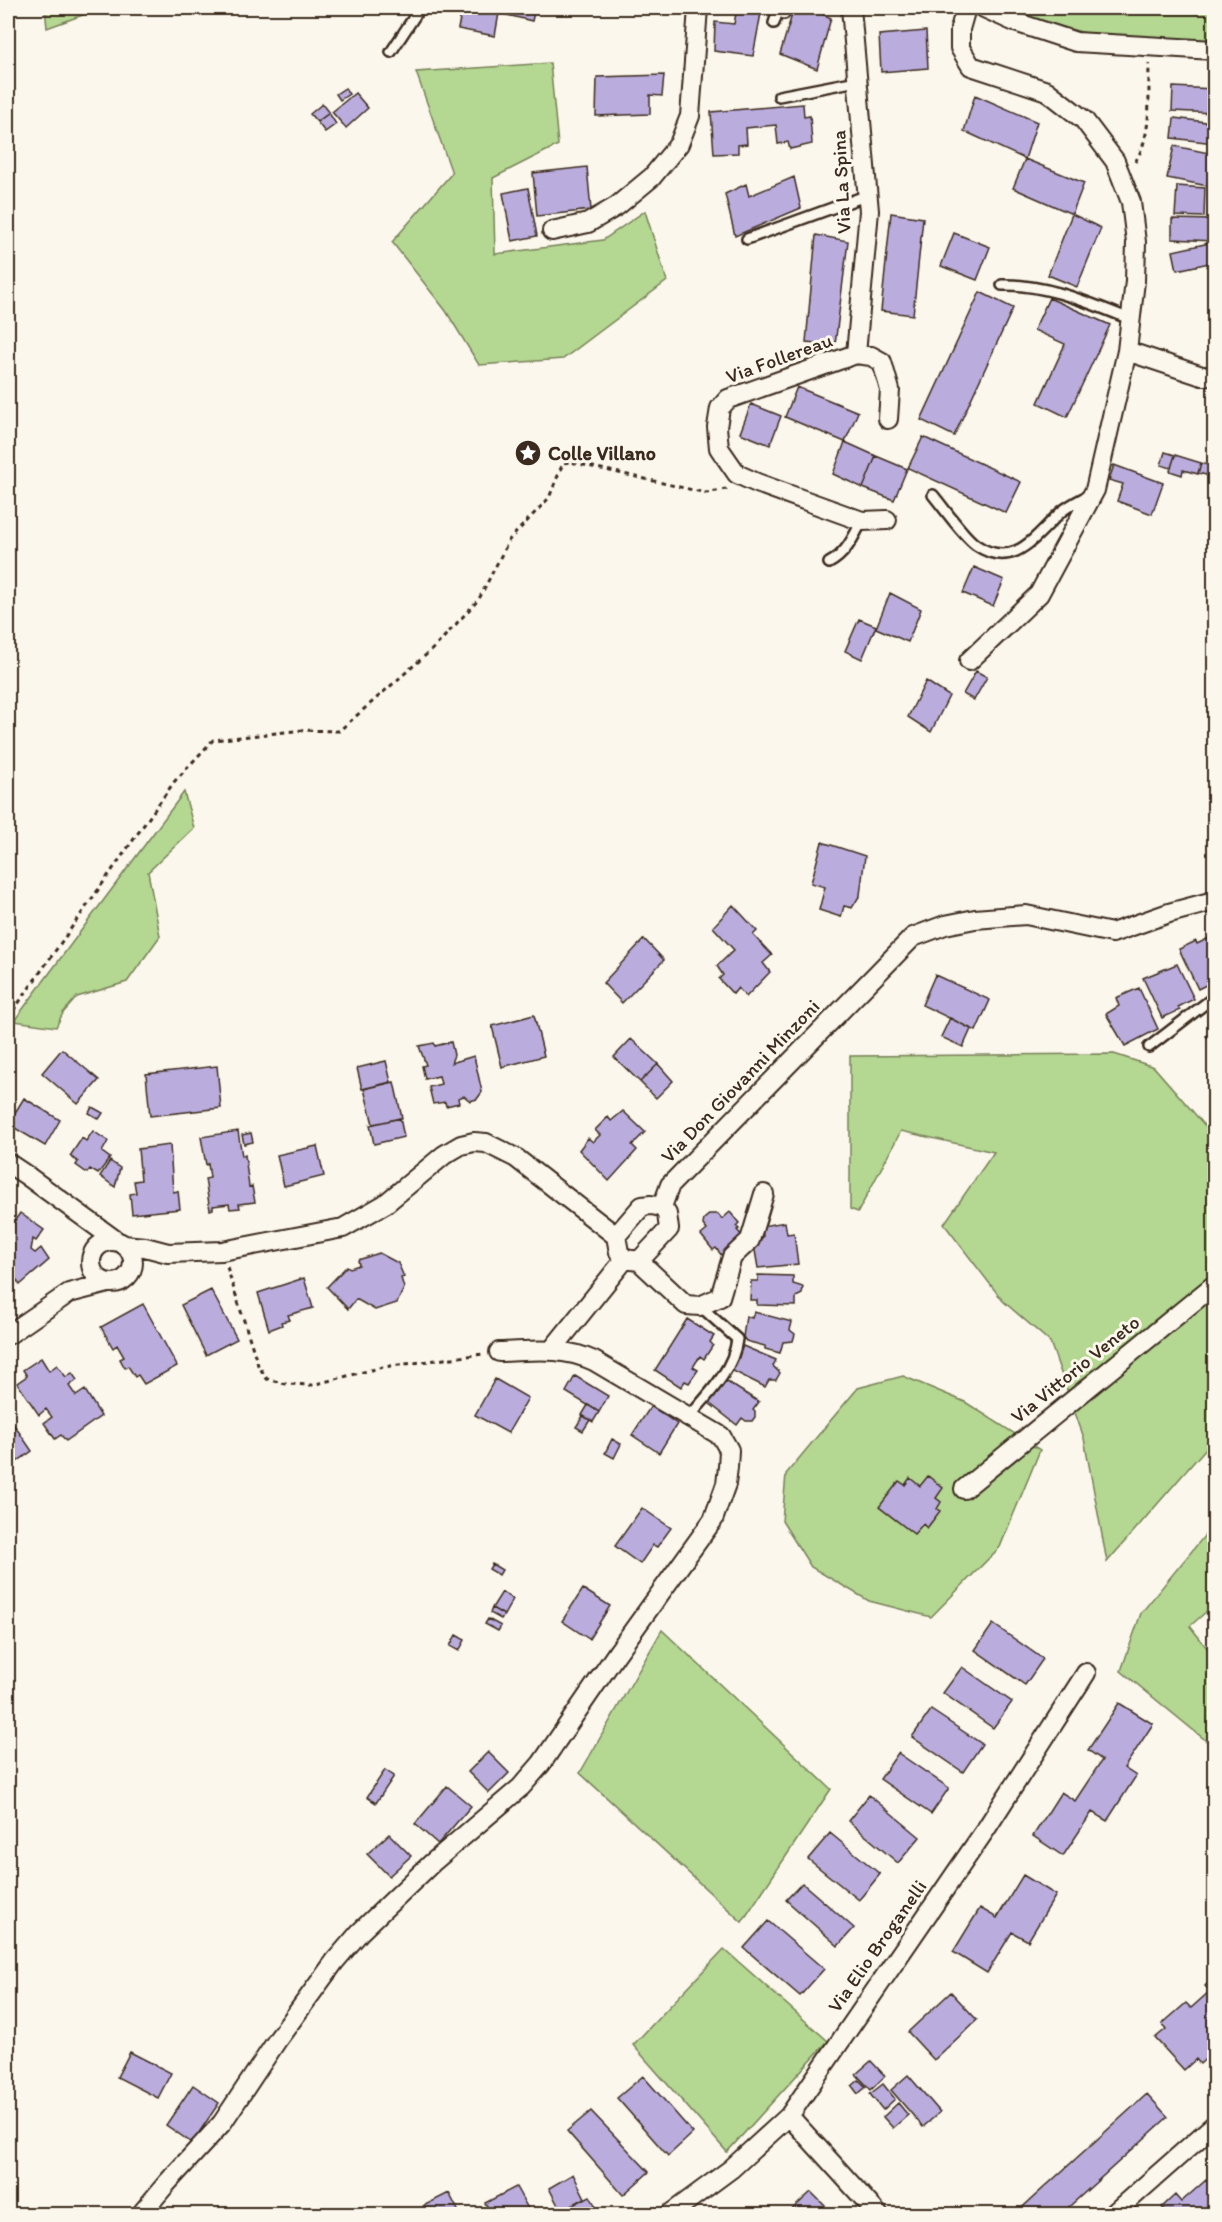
<svg xmlns="http://www.w3.org/2000/svg" width="1222" height="2222" font-family="Itim,sans-serif">
<style>
.green{fill:#b4d792;stroke:#788058;stroke-width:1.5}
.building{fill:#baacdd;stroke:#3b2a1e;stroke-width:1.5}
.lines{fill:none;stroke-linecap:round;stroke-linejoin:round}
.lane-casing{stroke:#3b2a1e;stroke-width:14}
.street-casing{stroke:#3b2a1e;stroke-width:22}
.path{stroke:#3b2a1e;stroke-width:3;stroke-dasharray:4.5 4.5;stroke-linecap:butt}
.lane{stroke:#fbf7ec;stroke-width:9}
.street{stroke:#fbf7ec;stroke-width:18}
.labels{text-anchor:middle;dominant-baseline:central;stroke-width:6;stroke-linejoin:round;paint-order:stroke}
.street-label{font-size:20px;fill:#3b2a1e;stroke:#fbf7ec}
.poi-label{font-size:20px;font-weight:bold;fill:#3b2a1e;stroke:#fbf7ec;text-anchor:start}
</style>
<rect width="100%" height="100%" fill="#fbf7ec"/>
<filter id="ink" filterUnits="userSpaceOnUse"><feTurbulence type="fractalNoise" baseFrequency=".0167" numOctaves="2"/><feDisplacementMap in="SourceGraphic" scale="12" xChannelSelector="R" yChannelSelector="G"/><feConvolveMatrix kernelMatrix="1 2 1 2 8 2 1 2 1" color-interpolation-filters="sRGB"/></filter>
<g filter="url(#ink)">
<path class="green" d="M 45,8 L 102,8 L 47,28 Z
M 1011,8 L 1214,8 L 1214,40 L 1118,42 L 1034,19 Z
M 550,63 L 558,145 L 493,178 L 495,254 L 603,240 L 645,211 L 667,281 L 563,359 L 479,365 L 446,311 L 392,242 L 452,173 L 416,72 Z
M 184,792 L 194,828 L 148,872 L 160,936 L 127,982 L 77,997 L 63,1013 L 56,1027 L 14,1021 Z
M 1114,1054 L 1154,1067 L 1214,1136 L 1214,1439 L 1107,1562 L 1084,1438 L 1050,1342 L 1003,1301 L 944,1224 L 994,1152 L 901,1131 L 858,1212 L 850,1209 L 850,1056 Z
M 903,1376 L 965,1402 L 1040,1450 L 1000,1547 L 931,1617 L 869,1601 L 811,1567 L 782,1521 L 786,1474 L 820,1433 L 858,1388 Z
M 1214,1524 L 1214,1605 L 1190,1626 L 1214,1657 L 1214,1739 L 1209,1743 L 1121,1671 L 1141,1613 Z
M 662,1630 L 831,1789 L 742,1922 L 580,1773 Z
M 724,1949 L 828,2041 L 727,2152 L 633,2045 Z"/>
<path class="building" d="M 462,8 L 499,13 L 495,36 L 458,29 Z
M 501,8 L 535,8 L 532,21 L 499,13 Z
M 737,8 L 762,8 L 753,56 L 714,51 L 715,22 L 734,24 Z
M 794,8 L 808,8 L 831,18 L 817,69 L 780,54 Z
M 926,31 L 928,68 L 881,72 L 879,35 Z
M 664,75 L 662,96 L 650,95 L 650,114 L 596,116 L 597,77 Z
M 1173,87 L 1214,89 L 1214,113 L 1172,111 Z
M 345,88 L 349,94 L 340,100 L 336,94 Z
M 355,93 L 368,108 L 346,128 L 332,112 Z
M 975,95 L 1037,122 L 1025,159 L 964,131 Z
M 322,104 L 329,113 L 317,122 L 310,114 Z
M 803,104 L 804,117 L 810,116 L 812,144 L 790,149 L 788,142 L 778,144 L 776,125 L 746,128 L 747,144 L 738,145 L 738,153 L 714,154 L 711,112 Z
M 329,113 L 336,124 L 325,132 L 317,122 Z
M 1174,118 L 1214,123 L 1214,143 L 1172,138 Z
M 1174,146 L 1214,154 L 1213,187 L 1167,178 Z
M 1025,159 L 1084,183 L 1072,214 L 1013,188 Z
M 587,167 L 591,210 L 537,216 L 533,173 Z
M 794,177 L 801,208 L 735,236 L 725,194 L 746,184 L 749,196 Z
M 1177,186 L 1205,188 L 1204,217 L 1175,216 Z
M 528,188 L 537,236 L 512,241 L 503,193 Z
M 891,213 L 923,218 L 913,315 L 881,311 Z
M 1072,214 L 1101,228 L 1077,287 L 1048,275 Z
M 1172,219 L 1213,220 L 1213,241 L 1172,239 Z
M 954,233 L 990,247 L 977,280 L 941,266 Z
M 816,235 L 848,241 L 835,345 L 806,342 Z
M 1214,242 L 1214,262 L 1177,270 L 1173,251 Z
M 980,292 L 1013,308 L 954,436 L 921,420 Z
M 1049,298 L 1110,325 L 1067,417 L 1038,403 L 1065,344 L 1034,330 Z
M 797,387 L 858,412 L 845,442 L 785,417 Z
M 751,404 L 781,416 L 770,445 L 740,433 Z
M 923,437 L 1021,482 L 1006,513 L 908,468 Z
M 845,442 L 876,456 L 863,488 L 833,474 Z
M 1165,452 L 1175,455 L 1171,468 L 1161,465 Z
M 1175,455 L 1201,463 L 1198,474 L 1183,470 L 1182,475 L 1170,471 Z
M 876,456 L 907,469 L 894,500 L 863,488 Z
M 1201,463 L 1214,467 L 1214,477 L 1198,473 Z
M 1114,465 L 1163,483 L 1152,514 L 1117,501 L 1123,484 L 1109,480 Z
M 974,567 L 1004,580 L 993,606 L 963,593 Z
M 890,593 L 921,609 L 908,642 L 876,628 Z
M 859,619 L 876,626 L 862,659 L 845,651 Z
M 976,671 L 987,677 L 974,700 L 963,694 Z
M 926,681 L 949,696 L 931,732 L 908,717 Z
M 822,842 L 865,856 L 860,895 L 852,908 L 844,906 L 841,917 L 819,910 L 825,887 L 811,883 Z
M 733,905 L 757,931 L 753,935 L 772,955 L 763,963 L 770,972 L 746,997 L 738,988 L 733,994 L 719,979 L 723,975 L 717,966 L 734,950 L 713,927 Z
M 1211,937 L 1214,943 L 1214,981 L 1198,989 L 1179,949 L 1196,941 L 1197,944 Z
M 644,939 L 664,960 L 622,1003 L 603,983 Z
M 1177,964 L 1194,999 L 1178,1007 L 1180,1010 L 1162,1018 L 1143,978 Z
M 935,975 L 990,1000 L 976,1031 L 922,1005 Z
M 1139,988 L 1158,1029 L 1125,1046 L 1106,1014 L 1119,1006 L 1116,998 Z
M 534,1015 L 544,1056 L 502,1067 L 492,1026 Z
M 950,1018 L 971,1029 L 963,1047 L 941,1037 Z
M 1214,1028 L 1214,1044 L 1206,1036 Z
M 631,1039 L 658,1064 L 640,1082 L 614,1057 Z
M 451,1042 L 454,1055 L 451,1063 L 474,1056 L 482,1092 L 477,1099 L 470,1101 L 464,1096 L 458,1098 L 459,1103 L 446,1106 L 445,1102 L 433,1104 L 429,1087 L 441,1084 L 439,1076 L 425,1079 L 422,1066 L 426,1065 L 419,1046 L 434,1043 L 435,1046 Z
M 62,1049 L 99,1080 L 78,1104 L 42,1073 Z
M 386,1061 L 391,1082 L 362,1089 L 357,1068 Z
M 658,1064 L 673,1081 L 656,1098 L 640,1082 Z
M 217,1066 L 221,1108 L 150,1116 L 146,1074 Z
M 394,1082 L 402,1118 L 373,1124 L 364,1089 Z
M 24,1098 L 60,1120 L 45,1146 L 8,1124 Z
M 92,1107 L 103,1113 L 99,1119 L 89,1113 Z
M 623,1111 L 645,1132 L 632,1145 L 637,1150 L 609,1181 L 579,1150 L 588,1138 L 593,1142 L 600,1135 L 595,1130 L 608,1117 L 611,1121 Z
M 400,1118 L 404,1137 L 374,1144 L 370,1125 Z
M 93,1131 L 108,1141 L 102,1152 L 110,1158 L 98,1174 L 90,1169 L 87,1173 L 76,1165 L 78,1162 L 70,1156 L 82,1138 L 86,1141 Z
M 238,1131 L 242,1156 L 245,1155 L 249,1187 L 252,1186 L 255,1202 L 239,1204 L 240,1208 L 230,1209 L 229,1204 L 213,1206 L 213,1209 L 210,1210 L 205,1179 L 210,1178 L 208,1164 L 206,1165 L 201,1137 Z
M 251,1133 L 253,1142 L 244,1144 L 242,1135 Z
M 170,1145 L 173,1192 L 178,1191 L 180,1209 L 132,1214 L 130,1194 L 136,1193 L 134,1181 L 141,1180 L 138,1149 Z
M 317,1146 L 324,1176 L 284,1186 L 277,1155 Z
M 110,1161 L 120,1168 L 115,1187 L 100,1176 Z
M 730,1212 L 739,1223 L 736,1226 L 739,1229 L 737,1230 L 744,1238 L 722,1256 L 716,1248 L 713,1250 L 701,1235 L 707,1230 L 703,1225 L 704,1219 L 710,1214 L 718,1214 L 722,1219 Z
M 20,1213 L 44,1230 L 36,1241 L 33,1239 L 31,1250 L 35,1253 L 41,1248 L 49,1260 L 20,1285 L 8,1268 L 8,1230 Z
M 785,1222 L 787,1234 L 794,1233 L 798,1264 L 758,1268 L 754,1245 L 763,1237 L 762,1226 Z
M 379,1253 L 398,1263 L 404,1277 L 401,1278 L 404,1288 L 397,1303 L 375,1310 L 356,1299 L 348,1309 L 327,1287 L 347,1266 L 350,1268 L 359,1265 L 358,1260 Z
M 758,1275 L 793,1276 L 793,1284 L 803,1287 L 802,1294 L 796,1297 L 796,1306 L 757,1305 L 757,1300 L 750,1300 L 751,1281 L 758,1281 Z
M 304,1278 L 313,1308 L 288,1315 L 290,1320 L 281,1322 L 282,1325 L 269,1330 L 258,1293 Z
M 211,1290 L 237,1339 L 206,1355 L 181,1305 Z
M 143,1304 L 177,1366 L 144,1384 L 138,1375 L 135,1377 L 128,1366 L 125,1368 L 120,1359 L 124,1357 L 117,1345 L 113,1348 L 101,1327 Z
M 754,1312 L 792,1322 L 790,1330 L 795,1334 L 793,1341 L 783,1342 L 780,1353 L 765,1349 L 765,1346 L 746,1341 L 743,1337 L 746,1316 L 752,1318 Z
M 687,1319 L 714,1336 L 710,1342 L 713,1345 L 704,1359 L 700,1356 L 693,1367 L 698,1370 L 689,1383 L 685,1381 L 681,1387 L 655,1370 Z
M 743,1346 L 776,1360 L 773,1366 L 780,1373 L 776,1380 L 769,1380 L 765,1387 L 731,1370 Z
M 41,1358 L 49,1371 L 57,1365 L 66,1377 L 72,1373 L 77,1380 L 69,1386 L 76,1396 L 85,1390 L 101,1416 L 66,1441 L 61,1435 L 55,1439 L 44,1423 L 52,1417 L 46,1409 L 39,1415 L 17,1383 L 27,1376 L 23,1370 Z
M 575,1376 L 608,1396 L 599,1412 L 566,1392 Z
M 495,1379 L 528,1398 L 508,1433 L 475,1415 Z
M 724,1380 L 759,1402 L 753,1410 L 755,1412 L 755,1417 L 752,1421 L 746,1421 L 742,1418 L 737,1425 L 709,1403 Z
M 588,1405 L 599,1412 L 593,1422 L 582,1415 Z
M 651,1406 L 677,1424 L 659,1453 L 632,1435 Z
M 8,1416 L 32,1451 L 8,1468 Z
M 583,1416 L 590,1420 L 583,1431 L 576,1427 Z
M 612,1439 L 621,1444 L 614,1458 L 605,1453 Z
M 928,1476 L 943,1488 L 936,1498 L 941,1502 L 937,1509 L 940,1511 L 927,1528 L 923,1524 L 914,1534 L 879,1507 L 899,1481 L 905,1485 L 910,1478 L 920,1486 Z
M 642,1508 L 671,1528 L 657,1547 L 653,1545 L 640,1564 L 615,1546 Z
M 492,1564 L 502,1570 L 499,1575 L 489,1569 Z
M 583,1589 L 610,1606 L 589,1639 L 562,1621 Z
M 502,1592 L 513,1599 L 504,1615 L 492,1608 Z
M 492,1608 L 504,1615 L 501,1619 L 490,1613 Z
M 488,1619 L 501,1626 L 498,1631 L 485,1624 Z
M 993,1624 L 1043,1659 L 1025,1685 L 975,1650 Z
M 456,1635 L 465,1640 L 459,1651 L 450,1646 Z
M 962,1667 L 1012,1702 L 993,1728 L 943,1693 Z
M 1119,1703 L 1153,1724 L 1124,1768 L 1136,1776 L 1107,1821 L 1092,1812 L 1063,1856 L 1033,1836 L 1061,1792 L 1075,1801 L 1102,1760 L 1088,1750 Z
M 931,1710 L 982,1744 L 963,1772 L 912,1737 Z
M 488,1752 L 509,1773 L 489,1793 L 468,1772 Z
M 898,1753 L 949,1788 L 931,1814 L 880,1779 Z
M 385,1770 L 394,1776 L 376,1803 L 367,1797 Z
M 447,1786 L 471,1806 L 438,1844 L 415,1824 Z
M 869,1795 L 920,1837 L 898,1863 L 848,1821 Z
M 830,1833 L 880,1874 L 859,1900 L 808,1859 Z
M 389,1834 L 411,1856 L 389,1876 L 367,1854 Z
M 1023,1875 L 1056,1895 L 1028,1941 L 1012,1932 L 987,1973 L 953,1952 L 980,1908 L 997,1918 Z
M 802,1883 L 854,1928 L 838,1946 L 786,1900 Z
M 768,1921 L 824,1969 L 800,1996 L 744,1948 Z
M 1214,1977 L 1214,2051 L 1200,2064 L 1196,2059 L 1184,2070 L 1155,2038 L 1166,2029 L 1162,2024 L 1186,2003 L 1191,2008 L 1210,1991 L 1205,1986 Z
M 951,1992 L 977,2020 L 934,2060 L 908,2032 Z
M 130,2052 L 171,2073 L 158,2098 L 117,2077 Z
M 871,2061 L 885,2076 L 871,2090 L 856,2074 Z
M 908,2075 L 940,2112 L 923,2127 L 891,2090 Z
M 643,2076 L 693,2133 L 668,2156 L 617,2098 Z
M 859,2080 L 866,2087 L 858,2094 L 852,2086 Z
M 883,2084 L 895,2099 L 883,2110 L 870,2094 Z
M 193,2085 L 219,2103 L 192,2143 L 166,2125 Z
M 1147,2094 L 1168,2117 L 1061,2214 L 1015,2214 Z
M 898,2103 L 908,2115 L 893,2128 L 883,2117 Z
M 591,2111 L 649,2172 L 623,2195 L 567,2131 Z
M 573,2174 L 585,2198 L 561,2211 L 549,2188 Z
M 1206,2180 L 1214,2189 L 1214,2214 L 1168,2214 L 1162,2207 L 1175,2195 L 1181,2202 Z
M 516,2187 L 531,2214 L 492,2214 L 485,2203 Z
M 811,2192 L 833,2214 L 787,2214 Z
M 449,2193 L 460,2214 L 427,2214 L 423,2206 Z
M 590,2196 L 600,2214 L 562,2214 L 561,2211 Z"/>
<g class="lines">
<defs>
<path id="lane" d="M 784,14 L 786,8
M 774,23 L 779,8
M 391,52 L 420,8
M 779,96 L 857,81
M 747,239 L 868,195
M 1002,285 C 1047,284 1089,303 1130,319
M 933,495 C 944,508 963,536 976,545 C 1014,571 1035,536 1061,512 C 1069,505 1080,500 1089,495
M 829,563 C 846,554 853,538 862,521
M 1149,1047 L 1214,997
M 689,1417 C 708,1395 734,1369 737,1339 L 700,1306"/>
<path id="street" d="M 851,8 L 869,211 L 856,354
M 966,8 L 960,29 L 960,48 L 971,66 L 1047,91 L 1084,120 L 1115,161 L 1131,202 L 1136,242 L 1135,281 L 1127,351 L 1095,490 L 1039,594 L 969,661
M 984,8 L 1015,22 L 1076,42 L 1214,50
M 552,231 L 588,223 L 617,206 L 652,177 L 679,144 L 690,116 L 698,8
M 1127,351 L 1202,376 L 1214,376
M 887,520 L 862,521 L 757,483 L 737,474 L 719,448 L 717,427 L 720,408 L 728,399 L 856,354 L 871,356 L 882,362 L 890,390 L 888,419
M 8,1163 L 26,1175 L 118,1242
M 662,1207 L 670,1185 L 913,937 L 945,925 L 975,919 L 1026,915 L 1112,933 L 1169,913 L 1214,901
M 616,1236 L 619,1252 L 625,1259 L 639,1261 L 686,1305 L 700,1306 L 720,1297 L 732,1257 L 750,1240 L 764,1194
M 616,1236 L 642,1206 L 651,1205 L 662,1207
M91 1262a21 21 0 1 1 42 0a21 21 0 1 1-42 0Z
M 124,1245 L 145,1247 L 168,1253 L 222,1251 L 343,1228 L 385,1204 L 444,1155 L 461,1145 L 474,1142 L 486,1143 L 516,1158 L 616,1236
M 639,1261 L 669,1229 L 667,1214 L 662,1207
M 8,1335 L 69,1293 L 108,1283
M 551,1351 L 625,1259
M 964,1489 L 1214,1285
M 789,2116 L 878,2214
M 141,2214 L 167,2183 L 222,2123 L 278,2039 L 335,1961 L 360,1932 L 432,1863 L 521,1787 L 541,1764 L 617,1653 L 713,1520 L 726,1484 L 728,1467 L 729,1450 L 721,1436 L 594,1361 C 561,1346 534,1351 499,1352
M 670,2214 L 731,2169 L 789,2116 L 986,1829 L 1086,1673
M 1113,2214 L 1214,2125"/>
</defs>
<use href="#lane" class="lane-casing"/>
<use href="#street" class="street-casing"/>
<path class="path" d="M 1135,162 C 1153,134 1148,96 1149,64
M 8,1018 L 174,782 L 213,740 L 303,730 L 339,731 L 435,647 L 479,599 L 509,540 L 549,498 L 563,463 L 571,462 L 706,493 L 726,489 L 727,487
M 227,1267 L 258,1365 L 267,1379 L 286,1384 L 312,1385 L 383,1367 L 483,1354"/>
<use href="#lane" class="lane"/>
<use href="#street" class="street"/>
</g>
</g>
<defs>
<symbol id="sight-disc" viewBox="-11 -11 22 22"><circle r="9.5" fill="#3b2a1e" stroke="#fbf7ec"/><path d="M0-6L1.8-2.2L6-1.7L2.9 1.2L3.7 5.4L0 3.3L-3.7 5.4L-2.9 1.2L-6-1.7L-1.8-2.2Z" fill="#fff"/></symbol>
</defs>
<g fill-rule="evenodd">
<use href="#sight-disc" x="513" y="438" width="30" height="30"/>
</g>
<g class="labels">
<g class="street-label">
<text transform="translate(841 182) rotate(-93)">Via La Spina</text>
<text transform="translate(779 358) rotate(-20)">Via Follereau</text>
<text transform="translate(740 1081) rotate(-46)">Via Don Giovanni Minzoni</text>
<text transform="translate(1075 1369) rotate(-39)">Via Vittorio Veneto</text>
<text transform="translate(877 1946) rotate(-55)">Via Elio Broganelli</text>
</g>
<g class="poi-label">
<text x="548" y="453">Colle Villano</text>
</g>
</g>
<rect width="1222" height="2222" fill="none" stroke="#fbf7ec" stroke-width="30"/>
<rect x="15" y="15" width="1192" height="2192" fill="none" stroke="#3b2a1e" stroke-width="2" filter="url(#ink)"/>
</svg>
